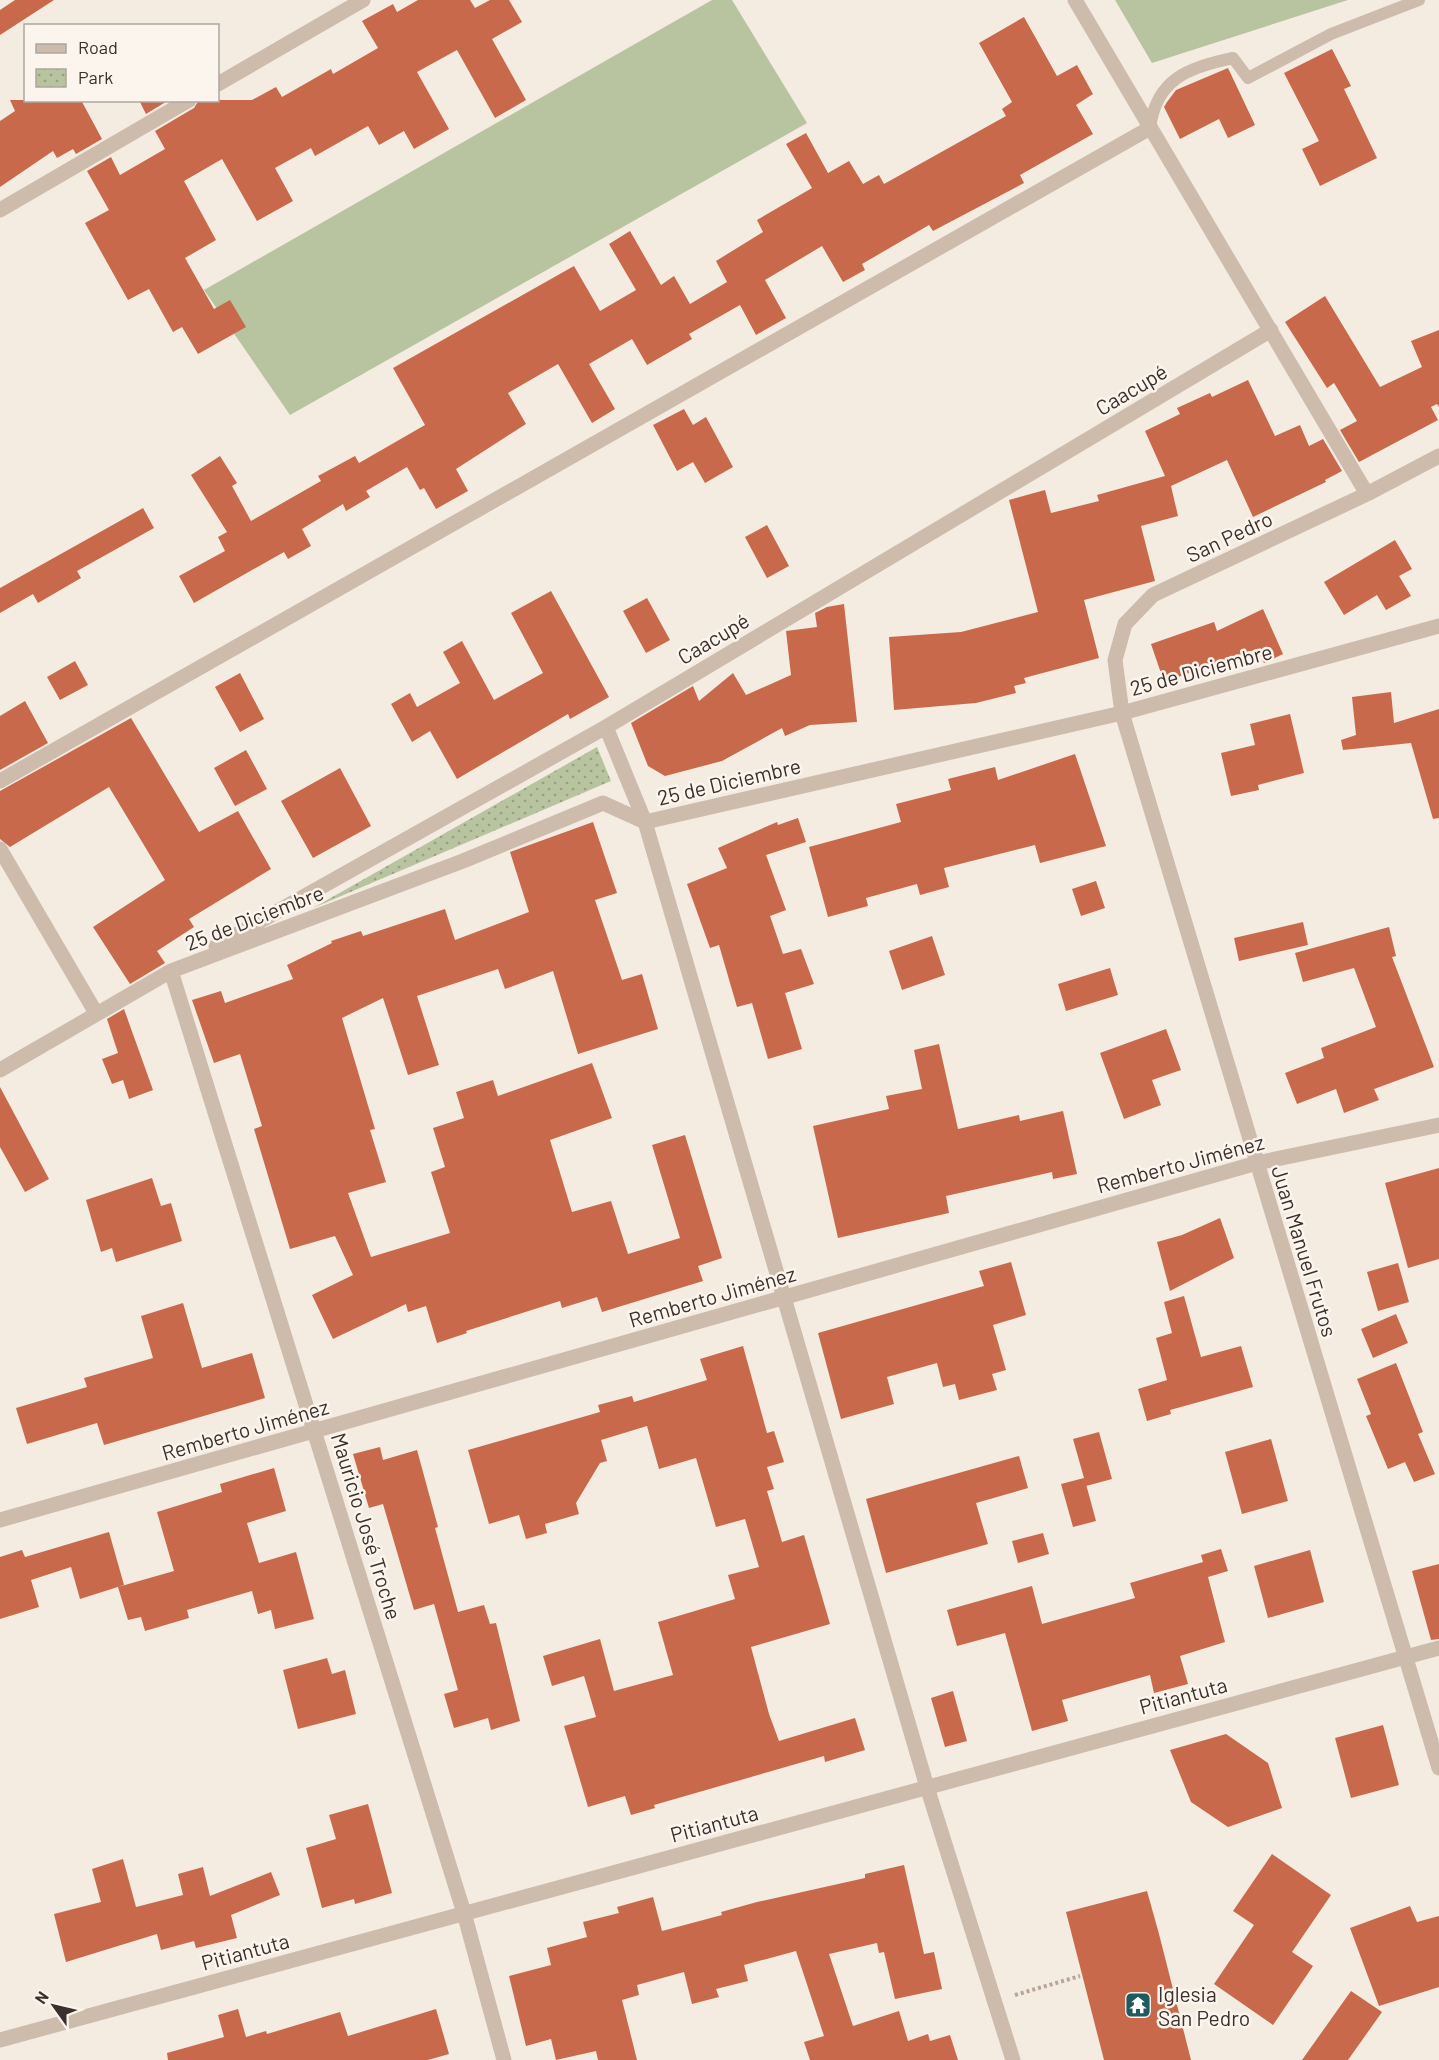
<svg xmlns="http://www.w3.org/2000/svg" width="1439" height="2060" font-family="Barlow,sans-serif">
<style>
.grass{fill:#b8c4a0}
.park{fill:url(#park-dots)}
.building{fill:#c8694b}
.lines{fill:none;stroke-linecap:round;stroke-linejoin:round}
.path{stroke:#b9a596;stroke-width:4;stroke-dasharray:3 3;stroke-linecap:butt}
.service{stroke:#cdbbac;stroke-width:12}
.minor{stroke:#cdbbac;stroke-width:15}
.labels{text-anchor:middle;dominant-baseline:central;stroke-width:5;stroke-linejoin:round;paint-order:stroke}
.street-label{font-size:21px;fill:#3b302b;stroke:#fbf5ee}
.poi-label{font-size:21px;fill:#3b302b;stroke:#fbf5ee;text-anchor:start}
</style>
<defs>
<pattern id="park-dots" width="8" height="8" patternUnits="userSpaceOnUse" patternTransform="scale(1.5)"><rect width="8" height="8" fill="#b8c4a0"/><path d="M2 2h.1M6 6h.1" fill="none" stroke="#97a083" stroke-width="1.8" stroke-linecap="round"/></pattern>
</defs>
<rect width="100%" height="100%" fill="#f4ebe1"/>
<path class="grass" d="M 712,0 L 732,0 L 807,123 L 290,415 L 204,290 Z
M 1115,0 L 1348,0 L 1152,63 Z"/>
<path class="park" d="M 597,747 L 611,781 L 313,908 Z"/>
<path class="building" d="M 15,0 L 54,0 L 0,35 L 0,10 Z
M 418,0 L 470,0 L 475,8 L 490,0 L 509,0 L 522,22 L 492,39 L 526,100 L 495,118 L 457,50 L 417,72 L 449,129 L 414,149 L 404,131 L 379,145 L 368,126 L 315,156 L 311,148 L 275,168 L 293,201 L 257,221 L 222,159 L 184,181 L 216,240 L 185,258 L 214,309 L 230,300 L 246,327 L 198,354 L 182,327 L 173,332 L 149,289 L 128,300 L 85,223 L 109,210 L 87,171 L 111,157 L 120,175 L 165,149 L 155,131 L 194,108 L 199,100 L 252,100 L 276,87 L 282,97 L 331,69 L 333,74 L 378,48 L 362,21 L 393,4 L 397,12 Z
M 1024,17 L 1057,76 L 1077,65 L 1093,94 L 1076,105 L 1093,134 L 1020,175 L 1024,183 L 933,231 L 929,225 L 862,264 L 865,270 L 843,282 L 822,246 L 765,280 L 786,318 L 756,335 L 740,305 L 689,334 L 692,339 L 647,365 L 632,339 L 589,364 L 615,409 L 592,423 L 558,364 L 508,393 L 526,424 L 456,469 L 468,491 L 436,509 L 424,488 L 420,490 L 407,467 L 366,491 L 370,497 L 346,511 L 343,504 L 302,529 L 311,546 L 288,559 L 284,552 L 194,603 L 179,576 L 225,551 L 218,537 L 227,532 L 191,475 L 220,456 L 237,483 L 232,486 L 251,521 L 321,481 L 318,476 L 355,456 L 359,463 L 425,425 L 393,368 L 574,266 L 600,311 L 636,290 L 609,244 L 630,231 L 661,285 L 674,276 L 690,304 L 727,282 L 716,261 L 763,232 L 757,220 L 812,188 L 786,144 L 806,133 L 828,173 L 849,161 L 863,184 L 879,175 L 884,184 L 1006,116 L 1002,109 L 1012,102 L 979,43 Z
M 1332,49 L 1351,86 L 1344,89 L 1377,158 L 1320,186 L 1302,149 L 1319,141 L 1284,73 Z
M 1228,68 L 1255,125 L 1228,138 L 1219,119 L 1180,139 L 1164,107 L 1167,102 L 1176,90 Z
M 10,100 L 81,100 L 102,139 L 76,154 L 73,149 L 57,158 L 53,151 L 0,187 L 0,121 L 15,111 Z
M 139,100 L 169,100 L 146,114 Z
M 1325,296 L 1380,387 L 1422,367 L 1411,341 L 1439,330 L 1439,407 L 1437,404 L 1431,407 L 1438,420 L 1359,462 L 1340,430 L 1357,421 L 1334,383 L 1327,388 L 1285,322 Z
M 1248,380 L 1275,436 L 1300,425 L 1309,446 L 1323,439 L 1342,471 L 1325,480 L 1326,482 L 1253,517 L 1227,460 L 1171,486 L 1178,516 L 1141,526 L 1155,581 L 1084,600 L 1099,658 L 1024,678 L 1026,683 L 1014,686 L 1016,693 L 976,703 L 894,710 L 889,637 L 961,632 L 1038,612 L 1009,500 L 1045,490 L 1051,513 L 1099,501 L 1097,495 L 1165,476 L 1145,431 L 1180,414 L 1177,408 L 1210,393 L 1212,397 Z
M 684,409 L 693,425 L 706,417 L 733,467 L 705,483 L 693,462 L 677,471 L 653,425 Z
M 143,508 L 154,528 L 77,571 L 81,578 L 38,603 L 33,594 L 0,613 L 0,588 Z
M 767,525 L 789,566 L 767,578 L 745,537 Z
M 1395,540 L 1412,569 L 1399,576 L 1411,596 L 1386,610 L 1377,595 L 1344,615 L 1324,582 Z
M 551,591 L 609,697 L 570,719 L 568,714 L 457,779 L 430,731 L 412,742 L 391,704 L 410,693 L 417,707 L 460,683 L 443,652 L 462,641 L 494,700 L 543,673 L 511,613 Z
M 647,598 L 670,640 L 646,653 L 623,611 Z
M 844,604 L 857,722 L 810,725 L 785,736 L 782,728 L 722,761 L 665,776 L 648,766 L 631,723 L 693,686 L 699,701 L 733,673 L 746,695 L 791,675 L 786,631 L 817,627 L 815,613 L 827,607 Z
M 1263,609 L 1283,654 L 1264,663 L 1257,649 L 1164,682 L 1151,644 L 1214,622 L 1217,631 Z
M 75,661 L 88,685 L 60,700 L 47,677 Z
M 240,673 L 264,719 L 240,732 L 215,687 Z
M 1391,692 L 1394,723 L 1439,709 L 1439,818 L 1433,819 L 1411,743 L 1343,750 L 1341,740 L 1356,735 L 1352,697 Z
M 25,701 L 48,743 L 0,770 L 0,716 Z
M 1290,714 L 1304,773 L 1258,785 L 1259,790 L 1231,796 L 1221,753 L 1255,745 L 1250,724 Z
M 131,718 L 199,832 L 238,811 L 271,869 L 189,919 L 194,927 L 157,951 L 165,963 L 130,984 L 93,927 L 165,880 L 109,787 L 10,847 L 0,839 L 0,791 Z
M 246,750 L 267,789 L 235,806 L 214,768 Z
M 1075,754 L 1106,846 L 1040,863 L 1035,845 L 944,868 L 949,887 L 920,895 L 917,884 L 866,898 L 868,906 L 828,917 L 809,847 L 901,822 L 896,804 L 951,790 L 948,779 L 995,767 L 998,780 Z
M 340,768 L 371,826 L 313,858 L 281,801 Z
M 798,818 L 806,842 L 766,855 L 786,910 L 770,916 L 783,954 L 801,949 L 814,984 L 785,993 L 802,1049 L 768,1059 L 752,1003 L 737,1007 L 719,945 L 710,948 L 687,884 L 727,868 L 718,848 L 777,822 L 778,825 Z
M 593,822 L 617,893 L 595,900 L 622,980 L 642,974 L 658,1029 L 578,1054 L 553,971 L 505,989 L 498,969 L 417,996 L 439,1065 L 408,1075 L 383,998 L 342,1018 L 375,1129 L 370,1130 L 386,1182 L 348,1193 L 371,1257 L 450,1233 L 431,1172 L 445,1167 L 433,1128 L 464,1118 L 456,1092 L 493,1080 L 498,1096 L 592,1063 L 612,1118 L 550,1140 L 572,1212 L 611,1201 L 628,1254 L 680,1238 L 652,1145 L 685,1135 L 722,1258 L 698,1266 L 703,1281 L 602,1312 L 597,1297 L 562,1308 L 560,1301 L 466,1331 L 467,1333 L 437,1343 L 426,1306 L 408,1312 L 406,1304 L 333,1339 L 312,1295 L 353,1275 L 335,1236 L 290,1249 L 254,1129 L 262,1126 L 240,1054 L 214,1063 L 192,1000 L 221,991 L 225,1003 L 293,979 L 287,965 L 332,943 L 331,941 L 361,931 L 363,936 L 445,909 L 455,940 L 529,912 L 510,852 Z
M 1096,881 L 1105,908 L 1081,916 L 1072,889 Z
M 1303,922 L 1308,945 L 1239,961 L 1234,938 Z
M 1389,927 L 1396,956 L 1392,957 L 1434,1067 L 1374,1089 L 1379,1100 L 1344,1113 L 1336,1089 L 1297,1104 L 1285,1073 L 1324,1058 L 1321,1048 L 1376,1027 L 1354,968 L 1303,982 L 1295,953 Z
M 932,936 L 945,975 L 902,990 L 889,951 Z
M 1110,968 L 1118,995 L 1066,1011 L 1058,984 Z
M 124,1009 L 153,1090 L 129,1099 L 123,1080 L 112,1084 L 102,1059 L 118,1053 L 107,1019 Z
M 1166,1029 L 1181,1070 L 1152,1080 L 1161,1105 L 1124,1119 L 1100,1053 Z
M 939,1044 L 958,1129 L 1019,1115 L 1020,1121 L 1063,1111 L 1077,1174 L 1053,1179 L 1052,1172 L 946,1196 L 949,1213 L 838,1238 L 813,1126 L 889,1109 L 886,1096 L 922,1089 L 914,1050 Z
M 0,1087 L 49,1179 L 25,1192 L 0,1147 Z
M 1439,1168 L 1439,1259 L 1408,1268 L 1385,1183 Z
M 152,1178 L 161,1206 L 171,1203 L 182,1241 L 116,1262 L 112,1248 L 101,1252 L 86,1200 Z
M 1220,1218 L 1234,1258 L 1170,1291 L 1157,1242 L 1182,1235 Z
M 1011,1262 L 1026,1315 L 993,1325 L 1006,1370 L 992,1374 L 997,1390 L 959,1400 L 955,1384 L 943,1387 L 937,1363 L 887,1377 L 894,1404 L 841,1419 L 818,1333 L 984,1286 L 979,1271 Z
M 1398,1263 L 1409,1302 L 1378,1311 L 1367,1272 Z
M 1184,1296 L 1201,1357 L 1241,1346 L 1253,1387 L 1170,1410 L 1171,1414 L 1147,1421 L 1138,1389 L 1167,1380 L 1156,1338 L 1172,1333 L 1164,1302 Z
M 183,1303 L 202,1368 L 252,1353 L 265,1398 L 104,1445 L 97,1423 L 27,1444 L 16,1408 L 87,1387 L 84,1378 L 153,1358 L 141,1316 Z
M 1396,1314 L 1408,1343 L 1373,1358 L 1361,1329 Z
M 743,1346 L 767,1433 L 774,1431 L 784,1462 L 767,1467 L 774,1489 L 767,1491 L 782,1542 L 804,1535 L 830,1624 L 751,1647 L 769,1714 L 779,1741 L 855,1718 L 865,1750 L 825,1762 L 824,1756 L 654,1805 L 655,1808 L 631,1815 L 625,1796 L 588,1807 L 564,1726 L 596,1717 L 584,1676 L 552,1686 L 543,1656 L 600,1639 L 614,1691 L 673,1675 L 658,1622 L 735,1599 L 728,1575 L 759,1567 L 745,1519 L 716,1527 L 696,1458 L 659,1469 L 647,1426 L 601,1440 L 607,1461 L 600,1463 L 576,1503 L 579,1514 L 545,1524 L 547,1533 L 526,1539 L 519,1515 L 489,1524 L 468,1450 L 600,1412 L 598,1405 L 632,1396 L 634,1402 L 707,1380 L 700,1359 Z
M 1396,1363 L 1423,1432 L 1418,1434 L 1435,1474 L 1414,1482 L 1405,1462 L 1388,1469 L 1366,1416 L 1371,1414 L 1357,1379 Z
M 1099,1432 L 1112,1479 L 1086,1486 L 1086,1484 L 1096,1521 L 1073,1527 L 1061,1484 L 1084,1478 L 1073,1439 Z
M 1271,1439 L 1288,1501 L 1242,1514 L 1225,1452 Z
M 380,1447 L 383,1460 L 417,1450 L 438,1527 L 435,1528 L 458,1612 L 484,1605 L 490,1624 L 496,1623 L 520,1721 L 491,1730 L 488,1718 L 454,1728 L 444,1694 L 458,1690 L 434,1604 L 414,1610 L 383,1504 L 369,1508 L 353,1454 Z
M 1019,1456 L 1028,1488 L 976,1503 L 988,1544 L 886,1573 L 866,1499 Z
M 274,1468 L 286,1511 L 247,1523 L 259,1563 L 296,1552 L 314,1619 L 275,1629 L 271,1610 L 258,1614 L 252,1591 L 187,1610 L 189,1618 L 145,1631 L 141,1617 L 128,1620 L 118,1587 L 174,1571 L 157,1512 L 222,1492 L 220,1484 Z
M 109,1532 L 124,1585 L 80,1599 L 71,1567 L 31,1580 L 39,1607 L 0,1619 L 0,1557 L 22,1550 L 25,1557 Z
M 1043,1533 L 1049,1554 L 1018,1563 L 1012,1541 Z
M 1221,1549 L 1228,1571 L 1208,1577 L 1225,1642 L 1180,1656 L 1188,1684 L 1154,1693 L 1150,1675 L 1062,1700 L 1068,1721 L 1032,1731 L 1005,1633 L 957,1646 L 947,1610 L 1032,1586 L 1042,1624 L 1135,1598 L 1130,1583 L 1203,1562 L 1201,1555 Z
M 1310,1550 L 1324,1602 L 1268,1618 L 1254,1566 Z
M 1439,1564 L 1439,1639 L 1431,1640 L 1412,1571 Z
M 327,1658 L 332,1674 L 345,1670 L 356,1714 L 298,1729 L 283,1670 Z
M 953,1691 L 967,1741 L 945,1747 L 931,1698 Z
M 1383,1725 L 1399,1785 L 1351,1798 L 1335,1738 Z
M 1226,1734 L 1268,1763 L 1282,1808 L 1228,1827 L 1191,1802 L 1170,1750 Z
M 368,1804 L 392,1893 L 355,1904 L 354,1899 L 322,1908 L 306,1848 L 336,1839 L 329,1815 Z
M 1272,1854 L 1331,1895 L 1292,1952 L 1313,1966 L 1273,2025 L 1214,1984 L 1254,1925 L 1233,1911 Z
M 123,1859 L 136,1907 L 183,1895 L 178,1874 L 203,1867 L 210,1896 L 271,1872 L 280,1895 L 231,1915 L 237,1938 L 196,1948 L 194,1941 L 161,1950 L 157,1934 L 66,1962 L 54,1914 L 101,1902 L 92,1869 Z
M 904,1865 L 924,1954 L 934,1952 L 942,1989 L 895,1999 L 884,1952 L 879,1953 L 877,1943 L 829,1954 L 853,2026 L 899,2011 L 908,2041 L 928,2034 L 930,2041 L 950,2035 L 958,2060 L 810,2060 L 804,2042 L 824,2036 L 796,1951 L 744,1965 L 748,1981 L 716,1989 L 719,1997 L 692,2004 L 684,1972 L 637,1985 L 639,1995 L 622,2000 L 637,2060 L 598,2060 L 596,2051 L 556,2060 L 551,2039 L 526,2046 L 509,1976 L 551,1965 L 547,1948 L 587,1937 L 583,1922 L 619,1913 L 617,1907 L 653,1897 L 662,1931 L 722,1915 L 721,1912 L 757,1902 L 865,1878 L 865,1874 Z
M 1147,1891 L 1159,1934 L 1191,2060 L 1104,2060 L 1066,1912 Z
M 1410,1906 L 1417,1922 L 1439,1916 L 1439,1987 L 1379,2006 L 1350,1928 Z
M 1351,1991 L 1382,2012 L 1348,2060 L 1302,2060 Z
M 238,2009 L 246,2037 L 266,2031 L 267,2034 L 340,2012 L 348,2036 L 436,2009 L 449,2054 L 428,2060 L 168,2060 L 167,2053 L 224,2037 L 218,2015 Z"/>
<g class="lines">
<path class="path" d="M 1015,1995 L 1080,1976"/>
<path class="service" d="M 1150,128 C 1156,79 1189,67 1233,58 L 1248,78 L 1331,34 L 1419,0"/>
<path class="minor" d="M 1075,0 L 1367,494
M 218,84 L 363,0
M 0,210 L 189,100
M 1439,456 L 1367,494 L 1153,595 L 1125,624 L 1115,660 L 1122,713 L 1439,1768
M 606,727 L 645,822 L 927,1787 L 1013,2060
M 0,781 L 1150,128
M 0,849 L 96,1013
M 216,946 L 606,727 L 1271,330
M 171,971 L 464,1913 L 504,2060
M 0,1070 L 171,971 L 463,861 L 603,803 L 645,822 L 1122,713 L 1439,626
M 0,1520 L 1257,1163 L 1439,1125
M 0,2040 L 1439,1648"/>
</g>
<defs>
<symbol id="temple-square" viewBox="-11 -11 22 22"><rect x="-9" y="-9" width="18" height="18" rx="4" fill="#1f5a5e" stroke="#fbf5ee"/><path d="M0-6L5-2H3V0L6.5 2.5H4V6H1.5V3h-3V6H-4V2.5H-6.5L-3 0V-2H-5Z" fill="#fff"/></symbol>
</defs>
<g fill-rule="evenodd">
<use href="#temple-square" x="1123" y="1990" width="30" height="30"/>
</g>
<g class="labels">
<g class="street-label">
<text transform="translate(1131 389) rotate(-31)">Caacupé</text>
<text transform="translate(1229 536) rotate(-25)">San Pedro</text>
<text transform="translate(713 638) rotate(-31)">Caacupé</text>
<text transform="translate(1201 669) rotate(-15)">25 de Diciembre</text>
<text transform="translate(729 781) rotate(-13)">25 de Diciembre</text>
<text transform="translate(254 917) rotate(-21)">25 de Diciembre</text>
<text transform="translate(1180 1163) rotate(-15)">Remberto Jiménez</text>
<text transform="translate(1305 1251) rotate(73)">Juan Manuel Frutos</text>
<text transform="translate(712 1296) rotate(-16)">Remberto Jiménez</text>
<text transform="translate(245 1429) rotate(-16)">Remberto Jiménez</text>
<text transform="translate(367 1526) rotate(73)">Mauricio José Troche</text>
<text transform="translate(1183 1695) rotate(-15)">Pitiantuta</text>
<text transform="translate(714 1823) rotate(-15)">Pitiantuta</text>
<text transform="translate(245 1951) rotate(-15)">Pitiantuta</text>
</g>
<g class="poi-label">
<text x="1158" y="1993">Iglesia<tspan x="1158" dy="24">San Pedro</tspan></text>
</g>
</g>
<rect x="24" y="24" width="195" height="78" fill="#fbf5ee" stroke="#aea6a0" stroke-width="1.5"/>
<rect x="36" y="44" width="30" height="9" fill="#cdbbac" stroke="#aea6a0" stroke-width="1.5"/>
<text x="78" y="54" font-size="18" fill="#3b302b">Road</text>
<rect x="36" y="69" width="30" height="18" fill="url(#park-dots)" stroke="#aea6a0" stroke-width="1.5"/>
<text x="78" y="84" font-size="18" fill="#3b302b">Park</text>
<g transform="translate(54 2006) rotate(304)" stroke="#fbf5ee" stroke-width="4.5" paint-order="stroke">
<path d="M0-4.5L10 22L0 15L-10 22Z" fill="#3b302b"/>
<text y="-9" font-size="16" font-weight="bold" text-anchor="middle" fill="#3b302b">N</text>
</g>
</svg>
